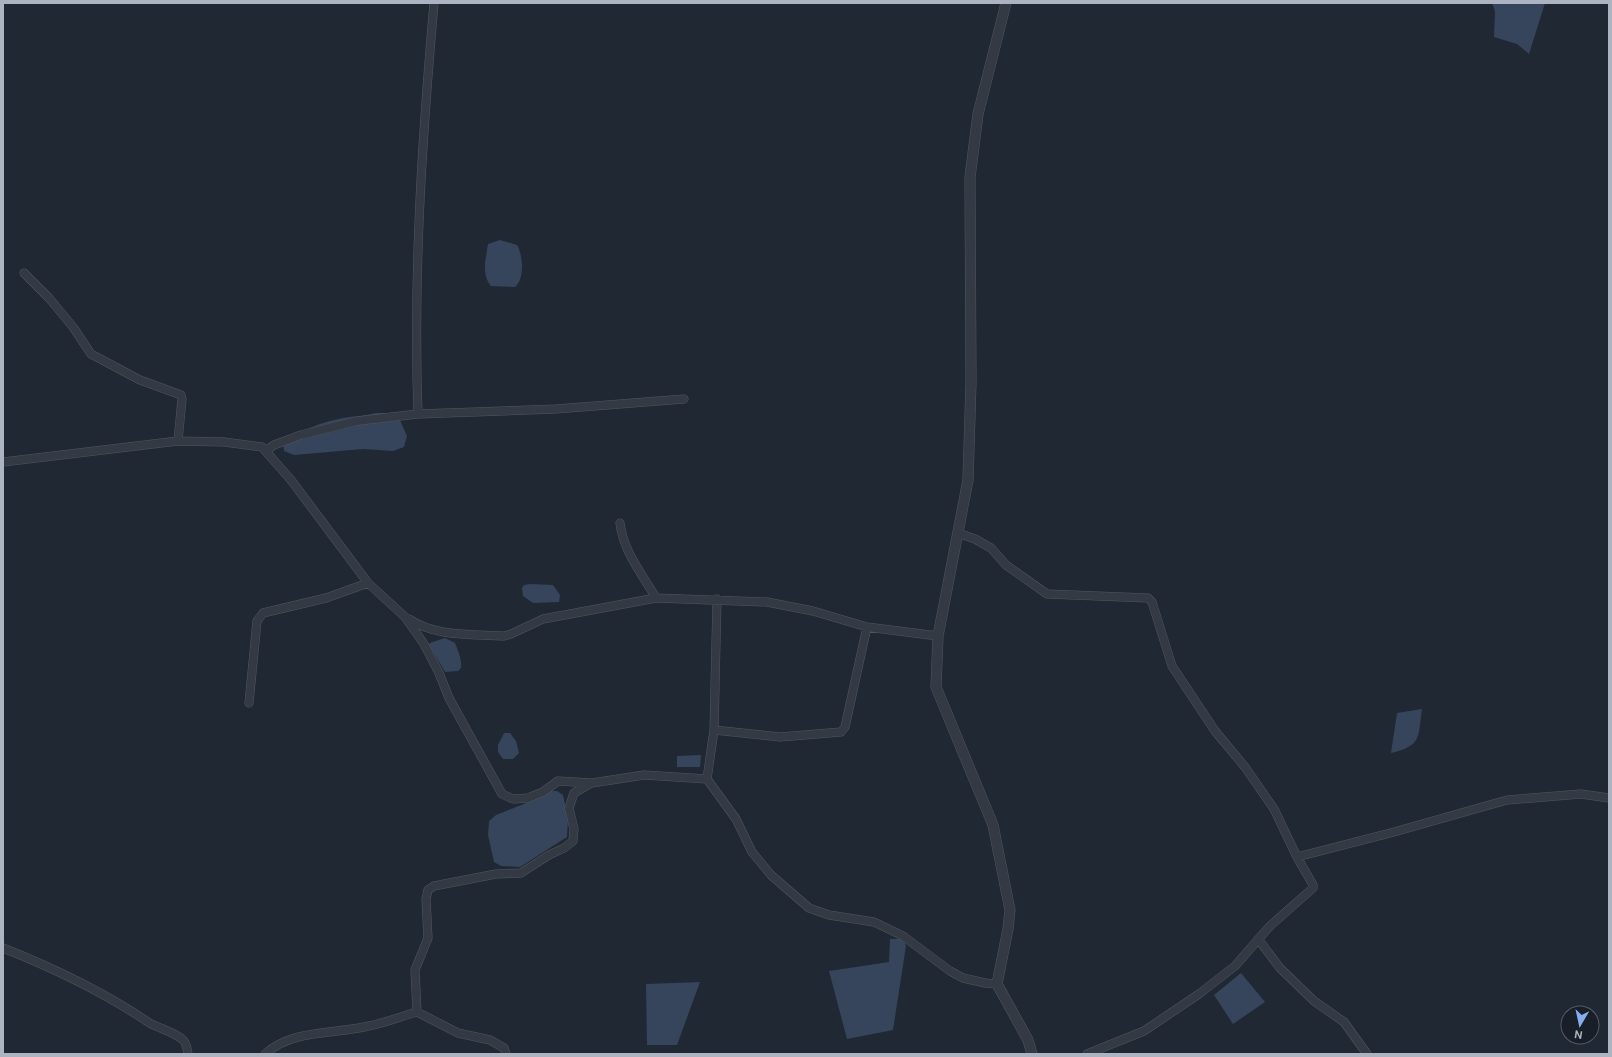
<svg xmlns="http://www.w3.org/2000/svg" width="1612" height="1057" font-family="'DM Sans',sans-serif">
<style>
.water{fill:#36455b}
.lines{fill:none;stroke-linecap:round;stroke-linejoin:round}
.minor-casing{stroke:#515762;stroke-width:9}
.tertiary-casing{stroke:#515762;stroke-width:11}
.minor{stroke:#333a44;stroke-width:8}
.tertiary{stroke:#333a44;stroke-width:10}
</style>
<rect width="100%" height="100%" fill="#202833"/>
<path class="water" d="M 1492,3 L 1545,3 L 1529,54 L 1517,44 L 1494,37 L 1495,11 Z
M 500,240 L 517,245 C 523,255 525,279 515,287 L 491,286 C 481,274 486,258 488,244 Z
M 376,413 L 388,413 L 398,416 L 407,436 L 404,447 L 393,451 L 363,449 L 294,455 L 284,451 L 283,443 C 300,430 322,422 343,418 C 354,416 365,416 376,413 Z
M 530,584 L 553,585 L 560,595 L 559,602 L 533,603 L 523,596 L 522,588 L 524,585 Z
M 445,638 L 455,643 C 458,651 462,659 461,668 L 458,671 L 445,672 L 429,645 L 430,643 Z
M 1422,709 C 1418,737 1422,746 1391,753 L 1397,713 Z
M 504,733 L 510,733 L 516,741 L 519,753 L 513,759 L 503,759 L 498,752 L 498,745 Z
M 701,755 L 700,767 L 677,767 L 677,756 Z
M 551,791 L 557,791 L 563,795 L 568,819 L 567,837 L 520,867 L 501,866 L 494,862 L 488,835 L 489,821 L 496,815 L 534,800 Z
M 890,939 L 903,939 L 906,946 L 893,1030 L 847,1039 L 829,971 L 889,962 Z
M 1241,973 L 1265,1002 L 1233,1024 L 1214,995 Z
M 700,982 L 677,1045 L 647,1045 L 646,984 Z"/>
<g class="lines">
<defs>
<path id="minor" d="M 24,273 L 49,298 L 73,327 L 91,354 L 140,380 L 181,395 L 182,399 L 178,441
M 418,414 C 413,276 422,140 434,3
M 267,450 L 274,445 L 301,435 L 357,421 L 418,414 L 556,409 L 684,399
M 3,462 L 178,441 L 224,442 L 262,447 L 291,480 L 368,583 L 405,617 L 424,644 L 439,673 L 449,698 L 502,794 L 513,799 L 528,798 L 543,792 L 558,781 L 592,783 L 644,775 L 707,779 L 736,819 L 752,852 L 771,875 L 809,908 L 829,915 L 874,922 L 903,936 L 950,971 L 963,978 L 985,983 L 997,984
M 620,523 C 623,551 642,574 656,598
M 958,533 L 975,539 L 991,548 L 1006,565 L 1047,594 L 1148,598 L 1152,602 L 1172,666 L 1215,731 L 1245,767 L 1274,809 L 1297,857 L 1394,832 L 1507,800 L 1581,794 L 1609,798
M 409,619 C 435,637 473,634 504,636 L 511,634 L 543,619 L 656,598 L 767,602 L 813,611 L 867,627 L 938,636
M 249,703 L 257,621 L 263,613 L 326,598 L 368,583
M 714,730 L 780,737 L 841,732 L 845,727 L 867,627
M 707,779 L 714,730 L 717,599
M 1258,939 L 1280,968 L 1314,1001 L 1344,1022 L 1367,1054
M 3,948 C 51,967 105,993 148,1022 C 159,1029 173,1031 183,1040 C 187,1044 187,1049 188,1054
M 417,1012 L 415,970 L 428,938 L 426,899 L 428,890 L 434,886 L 496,874 L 521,873 L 549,855 L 564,848 L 573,841 L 574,829 L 569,808 L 574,793 L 591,783
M 265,1054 C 292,1030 331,1034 364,1027 C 382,1024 399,1017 417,1012 L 458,1033 L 490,1040 L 504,1048 L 506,1054
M 1087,1054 L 1144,1031 L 1199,994 L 1235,966 L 1270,926 L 1313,888 L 1313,885 L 1297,857"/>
<path id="tertiary" d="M 1006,3 L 978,114 L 970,177 L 971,383 L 968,480 L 938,636 L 936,687 L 993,825 L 1010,910 L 1008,929 L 997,984 L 1028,1040 L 1032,1054"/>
</defs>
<use href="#minor" class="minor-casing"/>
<use href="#tertiary" class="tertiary-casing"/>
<use href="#minor" class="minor"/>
<use href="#tertiary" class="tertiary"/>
</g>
<rect width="1612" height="1057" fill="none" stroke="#adb4c1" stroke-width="8"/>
<g transform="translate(1580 1025) rotate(189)"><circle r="19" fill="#191f28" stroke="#545b65"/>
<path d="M0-3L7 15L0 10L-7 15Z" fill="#85acee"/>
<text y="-6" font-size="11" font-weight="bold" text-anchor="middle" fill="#adb4c1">N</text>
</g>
</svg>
